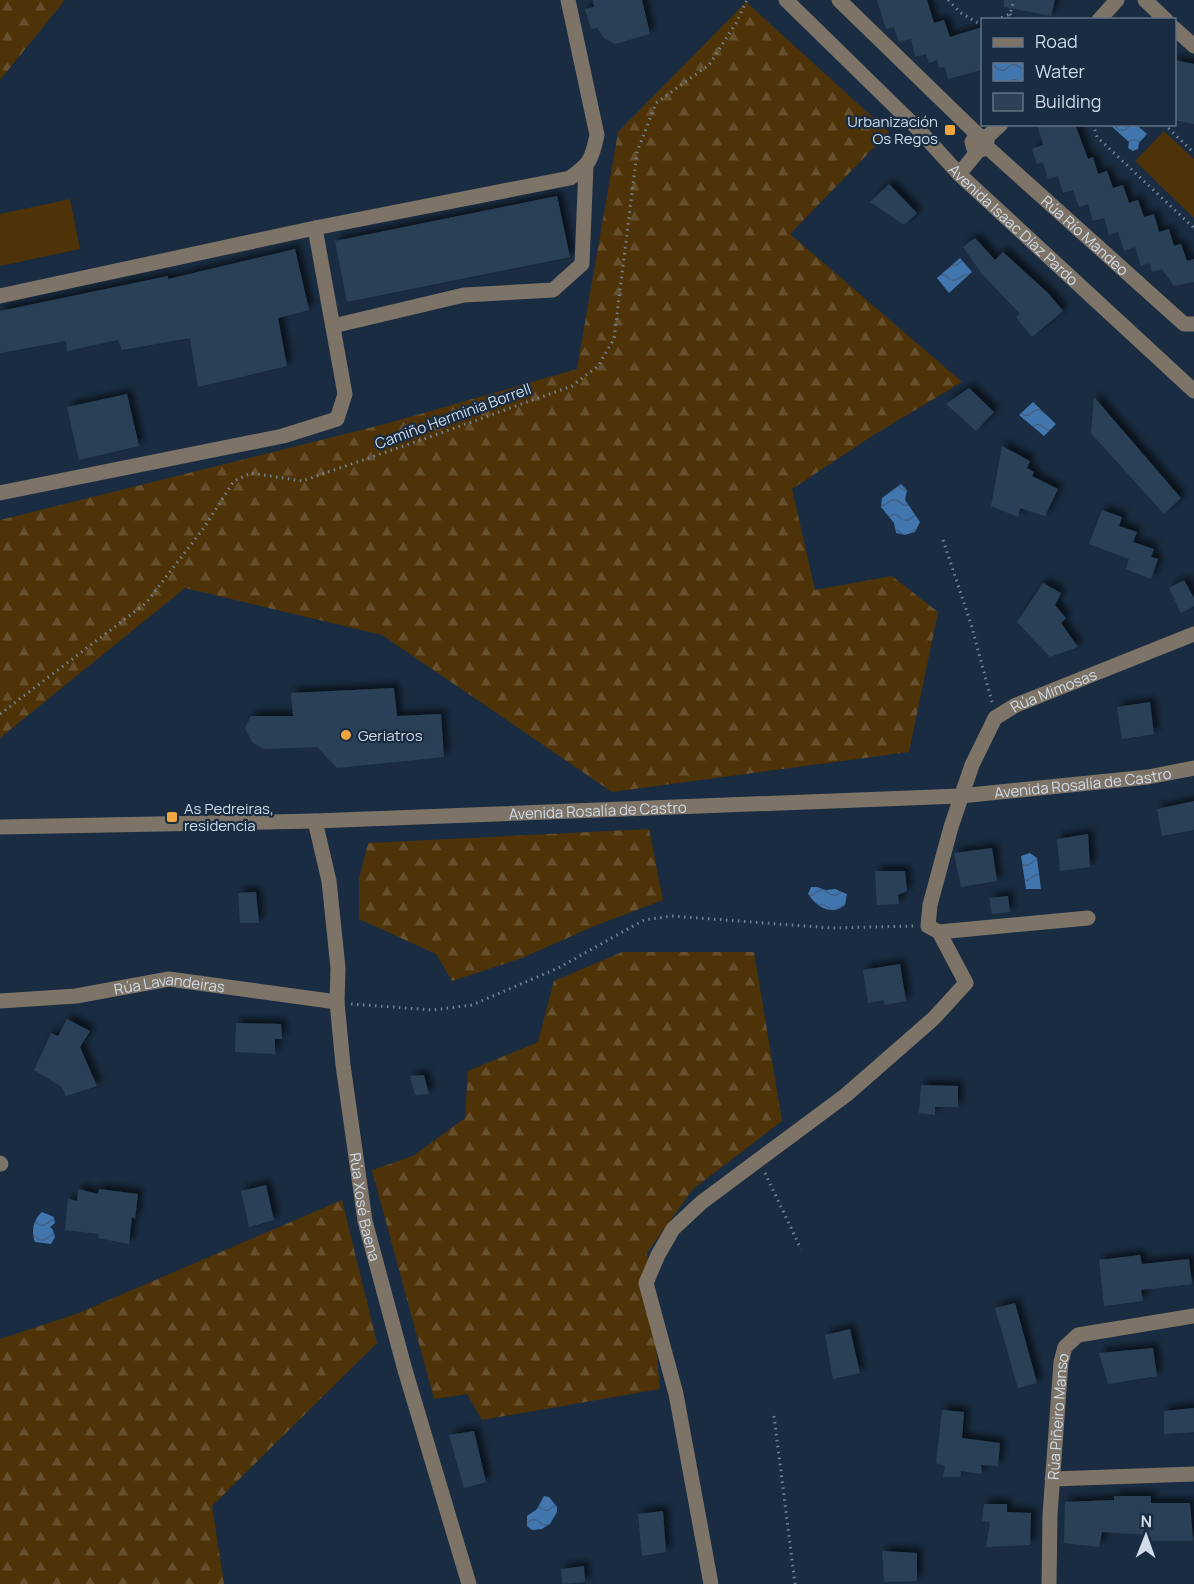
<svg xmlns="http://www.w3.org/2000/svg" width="1194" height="1584" font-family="Manrope,sans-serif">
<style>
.forest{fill:url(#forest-firs)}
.garden{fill:#4e3208}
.water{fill:url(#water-waves)}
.building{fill:#2c4057;filter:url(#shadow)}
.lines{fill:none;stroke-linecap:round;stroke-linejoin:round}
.path{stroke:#738394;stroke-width:3;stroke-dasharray:1.5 4.5;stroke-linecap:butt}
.minor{stroke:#7d7367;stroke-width:15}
.poi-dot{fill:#f0a63e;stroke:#192c41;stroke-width:2}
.labels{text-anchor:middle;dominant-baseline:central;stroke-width:4.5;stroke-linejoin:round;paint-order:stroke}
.poi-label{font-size:15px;fill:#cfdbe9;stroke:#192c41;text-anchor:start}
.street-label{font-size:15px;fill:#cfdbe9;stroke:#192c41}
</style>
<defs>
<pattern id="forest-firs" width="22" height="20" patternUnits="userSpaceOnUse" patternTransform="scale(1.5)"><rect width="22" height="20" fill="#4e3208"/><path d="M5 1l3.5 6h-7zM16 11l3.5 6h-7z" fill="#664f2c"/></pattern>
<pattern id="water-waves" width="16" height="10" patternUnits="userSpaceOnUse" patternTransform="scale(1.5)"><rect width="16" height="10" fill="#4176af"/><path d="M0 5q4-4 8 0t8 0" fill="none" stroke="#406185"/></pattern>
<filter id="shadow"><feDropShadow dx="5" dy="-5" stdDeviation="3" flood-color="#0009"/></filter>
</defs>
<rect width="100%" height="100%" fill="#192c41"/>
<path class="forest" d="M 0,0 L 65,0 L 0,80 Z
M 746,2 L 889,132 L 790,234 L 962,382 L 872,436 L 792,489 L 815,590 L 892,576 L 938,612 L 909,752 L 612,792 L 382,635 L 185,588 L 0,738 L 0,520 L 385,424 L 577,369 L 618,132 Z
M 649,829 L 663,900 L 592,927 L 522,958 L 452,981 L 436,954 L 359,919 L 359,879 L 368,843 Z
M 622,952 L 754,952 L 782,1121 L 693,1189 L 647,1253 L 660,1389 L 482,1420 L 467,1394 L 434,1399 L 372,1170 L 413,1156 L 465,1118 L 468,1071 L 538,1042 L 554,981 Z
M 342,1200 L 377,1343 L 212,1506 L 224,1584 L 0,1584 L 0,1339 L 76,1314 Z"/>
<path class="garden" d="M 1164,131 L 1194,159 L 1194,218 L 1135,161 Z
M 70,199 L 80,249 L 0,266 L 0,214 Z"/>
<path class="water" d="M 1110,125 L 1137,125 L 1147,134 L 1139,143 L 1138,149 L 1133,151 L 1128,148 L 1129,142 Z
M 960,258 L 972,272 L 949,293 L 937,278 Z
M 1033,402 L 1056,424 L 1044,436 L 1019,415 Z
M 901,484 L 907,490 L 905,500 L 920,522 L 915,532 L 905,535 L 896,533 L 894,523 L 881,507 L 882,498 Z
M 1030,853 L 1037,858 L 1041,889 L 1026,889 L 1021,856 Z
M 811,887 L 817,887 L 826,890 L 835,889 L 847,894 L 845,905 C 831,917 816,906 808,894 Z
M 42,1212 L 54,1217 L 55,1223 L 50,1227 L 53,1230 L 55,1237 L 51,1244 L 35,1242 C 31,1232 33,1220 42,1212 Z
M 544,1496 L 549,1497 L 557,1507 L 557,1512 L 550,1524 L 542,1529 L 532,1530 L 527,1526 L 527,1516 L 537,1509 Z"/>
<path class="building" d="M 593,0 L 642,0 L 650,34 L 615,44 L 604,38 L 597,28 L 591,29 L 585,9 L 594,7 Z
M 877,0 L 927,0 L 934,23 L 944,20 L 950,37 L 982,27 L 982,70 L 948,79 L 945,67 L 939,68 L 937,60 L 929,63 L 926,54 L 915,57 L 911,39 L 899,42 L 894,27 L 886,29 Z
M 1004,0 L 1055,0 L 1051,16 L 1004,7 Z
M 1174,60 L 1194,64 L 1194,124 L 1174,120 Z
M 1037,124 L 1075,124 L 1088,159 L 1093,157 L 1098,174 L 1107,171 L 1113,188 L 1123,185 L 1129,203 L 1138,200 L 1144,217 L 1154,214 L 1159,232 L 1169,229 L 1174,246 L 1181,244 L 1187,261 L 1194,259 L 1194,282 L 1174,286 L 1162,269 L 1152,272 L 1150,263 L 1141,266 L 1135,247 L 1124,251 L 1118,232 L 1109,235 L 1104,218 L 1093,221 L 1088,204 L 1079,207 L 1073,190 L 1063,193 L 1058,176 L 1048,179 L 1043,162 L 1037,164 L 1032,149 L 1043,145 Z
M 889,184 L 917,213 L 904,225 L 870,202 Z
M 557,196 L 570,257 L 347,302 L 335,241 Z
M 975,238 L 995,260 L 1003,252 L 1048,293 L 1063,311 L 1032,337 L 1016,317 L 1020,314 L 982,274 L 963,247 Z
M 295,249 L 309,310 L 278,318 L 287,366 L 198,387 L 190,338 L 122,350 L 118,340 L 67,351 L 66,341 L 0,353 L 0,311 L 168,276 L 168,279 Z
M 969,388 L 994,412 L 976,431 L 946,404 Z
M 127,394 L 139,446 L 79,460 L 67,407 Z
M 1094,397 L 1181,498 L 1164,514 L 1091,433 Z
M 1002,446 L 1030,461 L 1027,468 L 1034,472 L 1032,476 L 1058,489 L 1045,516 L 1020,508 L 1018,517 L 991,506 Z
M 1102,510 L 1122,517 L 1119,526 L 1137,532 L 1133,542 L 1154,549 L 1151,557 L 1158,559 L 1151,579 L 1126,569 L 1129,559 L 1089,544 Z
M 1184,580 L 1194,598 L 1194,606 L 1181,613 L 1169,588 Z
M 1043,583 L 1061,593 L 1055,605 L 1066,618 L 1061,623 L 1078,647 L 1050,657 L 1017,622 Z
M 394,688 L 397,716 L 441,714 L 444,757 L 337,768 L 317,747 L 264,749 L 252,742 L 245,728 L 251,716 L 293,716 L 291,693 Z
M 1150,702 L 1154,734 L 1122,739 L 1117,707 Z
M 1194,801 L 1194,830 L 1162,836 L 1157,809 Z
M 1088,834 L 1090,867 L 1060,871 L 1057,839 Z
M 992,848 L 997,881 L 961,887 L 954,853 Z
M 875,871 L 905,871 L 907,891 L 898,895 L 899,904 L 877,905 Z
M 256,892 L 259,923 L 240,923 L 238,893 Z
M 1008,896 L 1010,912 L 992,914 L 989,898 Z
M 900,964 L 906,1001 L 885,1005 L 883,1000 L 868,1003 L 863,970 Z
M 67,1019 L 90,1031 L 80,1047 L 97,1086 L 66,1096 L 62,1087 L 34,1070 L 51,1033 L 58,1036 Z
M 236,1023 L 281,1024 L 282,1039 L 275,1039 L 275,1054 L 235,1052 Z
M 424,1075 L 429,1094 L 415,1095 L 410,1076 Z
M 921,1085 L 958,1086 L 958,1107 L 935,1107 L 935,1115 L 919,1113 Z
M 266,1185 L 274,1220 L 249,1227 L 241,1191 Z
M 78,1189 L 98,1194 L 99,1189 L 138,1194 L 135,1219 L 132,1217 L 129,1244 L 98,1238 L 99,1234 L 65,1230 L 68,1199 L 77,1201 Z
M 1140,1255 L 1142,1264 L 1189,1259 L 1192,1284 L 1141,1290 L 1143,1301 L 1104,1306 L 1099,1260 Z
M 1015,1303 L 1037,1383 L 1018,1388 L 995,1308 Z
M 850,1329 L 860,1373 L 833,1379 L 825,1335 Z
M 1153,1348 L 1157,1376 L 1108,1384 L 1099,1353 Z
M 1194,1408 L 1194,1432 L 1164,1434 L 1164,1411 Z
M 942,1410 L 964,1412 L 962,1438 L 1000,1443 L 998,1466 L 981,1465 L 982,1474 L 961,1471 L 960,1477 L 943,1477 L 945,1466 L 936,1463 Z
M 474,1431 L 486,1482 L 464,1488 L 449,1435 Z
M 1114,1496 L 1151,1496 L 1151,1503 L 1190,1503 L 1193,1541 L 1152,1541 L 1150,1535 L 1102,1532 L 1099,1547 L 1064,1543 L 1065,1502 L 1114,1500 Z
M 984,1504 L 1007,1504 L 1007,1512 L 1031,1513 L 1030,1545 L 986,1547 L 990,1522 L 982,1521 Z
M 663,1511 L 666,1552 L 642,1556 L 638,1514 Z
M 882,1551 L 917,1553 L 917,1581 L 884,1582 Z
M 584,1566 L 585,1582 L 562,1584 L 561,1569 Z"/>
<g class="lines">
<path class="path" d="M 948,0 L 961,13 L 978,23 L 982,22
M 1010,14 L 1015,20
M 996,20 L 1010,14 L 1014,0
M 1093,124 L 1097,137 L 1194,228
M 1164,124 L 1194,153
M 943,540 L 971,624 L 992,702
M 0,714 L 146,603 L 203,529 L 234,481 L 251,473 L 302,481 L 424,439 L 572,386 L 598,366 L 614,339 L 637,152 L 656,103 L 709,65 L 736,23 L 747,0
M 351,1004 L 433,1010 L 472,1005 L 558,968 L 644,920 L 672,916 L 831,928 L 914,926
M 765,1173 L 801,1249
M 774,1416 L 795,1584"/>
<g class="minor">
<path id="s1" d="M 786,0 L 918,129 L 959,174 L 1194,391"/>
<path d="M 839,0 L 979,136"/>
<path d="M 1145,0 L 1166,20"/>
<path d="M 1099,20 L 1117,0"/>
<path d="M 1174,28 L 1194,46"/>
<path d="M 986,138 L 1001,124"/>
<path id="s2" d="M 987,147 L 1184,324 L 1194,324"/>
<path d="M 959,174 L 978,151 L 986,148 L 987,141 L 981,136 L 976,136 L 972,142 L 974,149 L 978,151"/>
<path d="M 315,228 L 570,178 C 590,164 592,159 597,135 L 568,0"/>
<path d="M 0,296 L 315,228 L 345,394 L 337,419 L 283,436 L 0,493"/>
<path d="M 333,326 L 464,295 L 553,290 L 582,264 L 586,166"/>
<path id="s3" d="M 315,821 L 329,881 L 338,968 L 337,1002 L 343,1065 L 365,1221 L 405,1370 L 469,1584"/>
<path id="s4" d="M 0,827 L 315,821 L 960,796 L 1148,777 L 1194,768"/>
<path d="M 939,932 L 1088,918"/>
<path id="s5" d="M 0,1001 L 76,996 L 169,979 L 337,1002"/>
<path d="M 0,1163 L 1,1164"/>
<path d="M 1052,1479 L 1194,1474"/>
<path id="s6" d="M 711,1584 L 676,1394 L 646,1283 L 658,1255 L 673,1229 L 702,1202 L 846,1095 L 934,1018 L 966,983 L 939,932 L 928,926 L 930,905 L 951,827 L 972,765 L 995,718 L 1016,705 L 1194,634"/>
<path id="s7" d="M 1049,1584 L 1050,1515 L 1061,1362 L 1065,1347 L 1078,1335 L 1194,1316"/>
</g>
</g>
<g class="poi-dot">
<rect x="944" y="124" width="12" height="12" rx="3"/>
<circle cx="346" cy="735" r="6"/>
<rect x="166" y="811" width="12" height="12" rx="3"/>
</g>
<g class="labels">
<g class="poi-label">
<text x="938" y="121" text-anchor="end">Urbanización<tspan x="938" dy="17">Os Regos</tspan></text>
<text x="358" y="735">Geriatros</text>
<text x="184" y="808">As Pedreiras,<tspan x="184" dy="17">residencia</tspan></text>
</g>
<g class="street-label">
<text stroke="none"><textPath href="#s1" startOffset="320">Avenida Isaac Díaz Pardo</textPath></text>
<text stroke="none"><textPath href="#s2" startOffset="132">Rúa Río Mandeo</textPath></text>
<text transform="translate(453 416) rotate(-20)">Camiño Herminia Borrell</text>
<text stroke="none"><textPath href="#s6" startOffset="1107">Rúa Mimosas</textPath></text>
<text stroke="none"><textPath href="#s4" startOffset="1084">Avenida Rosalía de Castro</textPath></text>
<text stroke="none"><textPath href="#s4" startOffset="598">Avenida Rosalía de Castro</textPath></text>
<text stroke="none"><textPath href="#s5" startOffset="171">Rúa Lavandeiras</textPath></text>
<text stroke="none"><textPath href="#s3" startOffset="390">Rúa Xosé Baena</textPath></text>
<text stroke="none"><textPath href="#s7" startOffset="168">Rúa Piñeiro Manso</textPath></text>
</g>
</g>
<rect x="981" y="18" width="195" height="108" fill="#192c41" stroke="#627284" stroke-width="1.5"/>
<rect x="993" y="38" width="30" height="9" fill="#7d7367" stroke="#627284" stroke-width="1.5"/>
<text x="1035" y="48" font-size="18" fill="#cfdbe9">Road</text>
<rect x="993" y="63" width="30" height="18" fill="url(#water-waves)" stroke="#627284" stroke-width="1.5"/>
<text x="1035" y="78" font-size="18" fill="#cfdbe9">Water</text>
<rect x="993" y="93" width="30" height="18" fill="#2c4057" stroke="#627284" stroke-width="1.5"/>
<text x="1035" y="108" font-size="18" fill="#cfdbe9">Building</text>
<g transform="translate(1146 1536) rotate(1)" stroke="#192c41" stroke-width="4.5" paint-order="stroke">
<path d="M0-4.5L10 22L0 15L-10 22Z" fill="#cfdbe9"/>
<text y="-9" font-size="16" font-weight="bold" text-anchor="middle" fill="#cfdbe9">N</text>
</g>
</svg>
